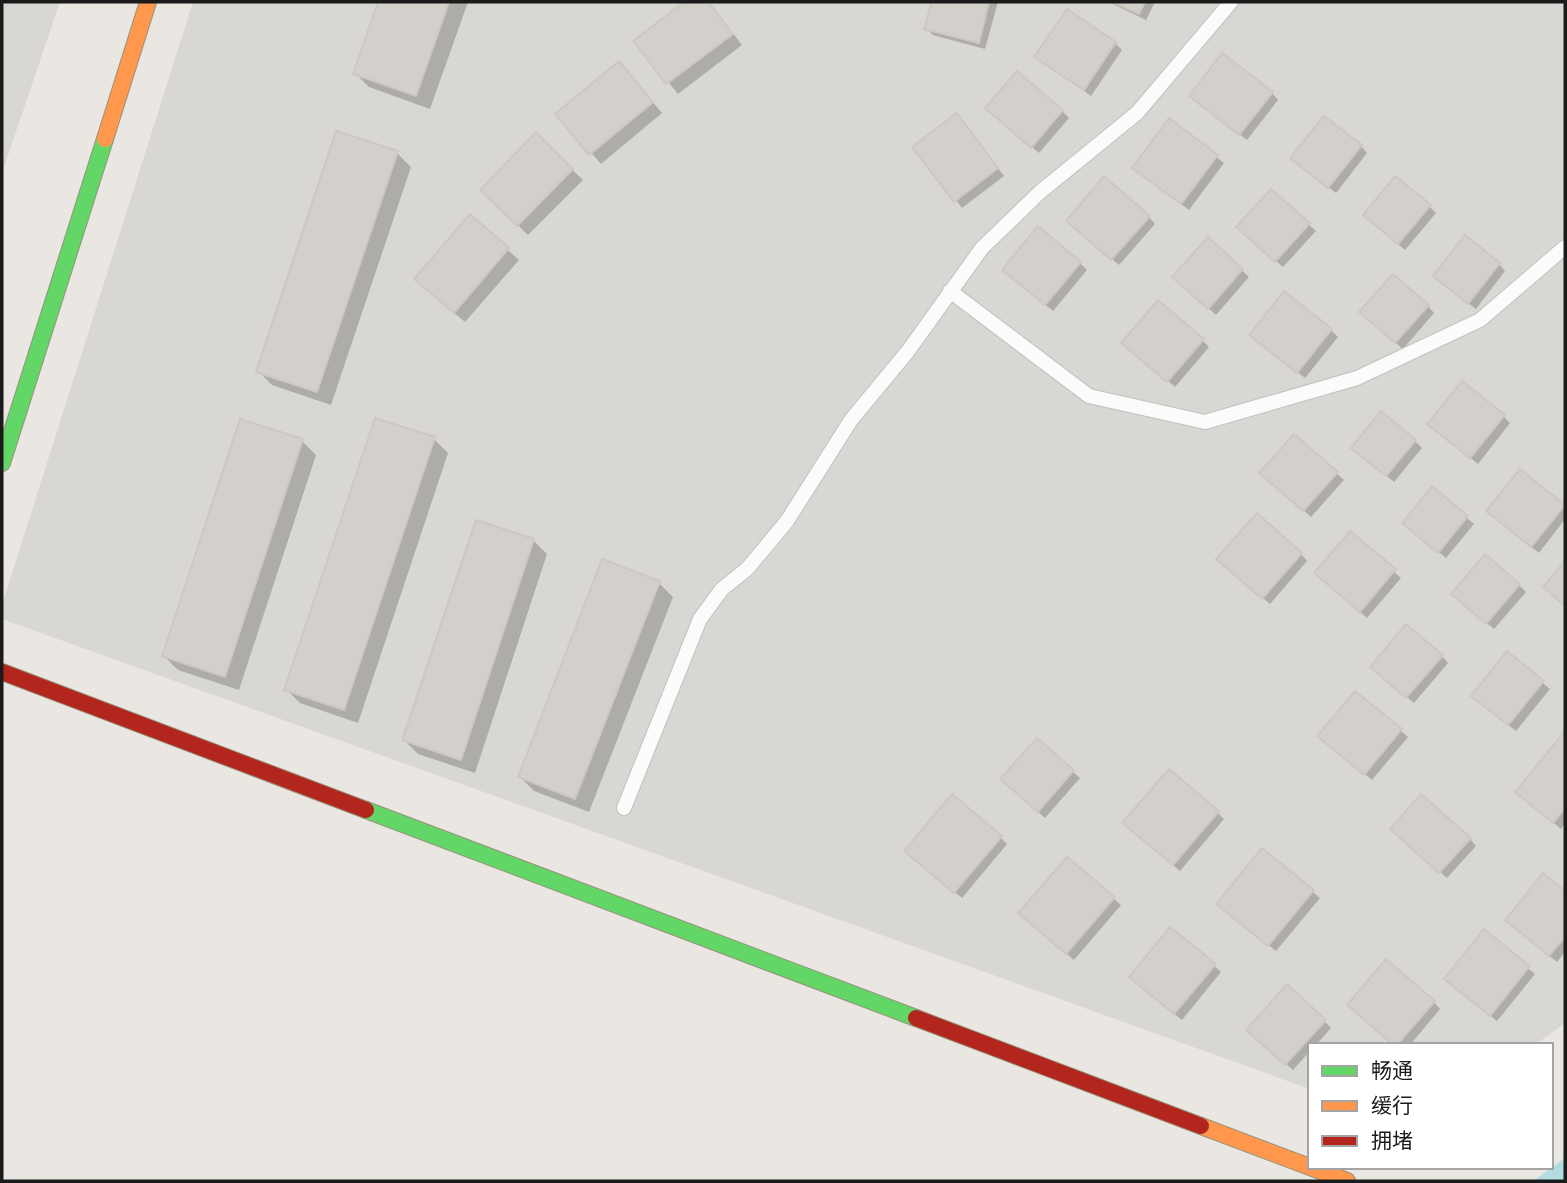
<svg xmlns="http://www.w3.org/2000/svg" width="1567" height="1183" font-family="Lato,'Noto Sans SC',sans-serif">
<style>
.residential{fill:#d9d7d4}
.water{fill:#b3dce1}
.shadow{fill:#0003}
.building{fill:#d3cfcb;stroke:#cdc8c4;stroke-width:2}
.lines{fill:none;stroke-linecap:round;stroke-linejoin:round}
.lane-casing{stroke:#c2c1bf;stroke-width:16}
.fast-casing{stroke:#95937b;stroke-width:18}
.slow-casing{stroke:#95937b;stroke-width:18}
.jam-casing{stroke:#95937b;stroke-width:18}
.lane{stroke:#fcfbfb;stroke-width:14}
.fast{stroke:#63d668;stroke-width:16}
.slow{stroke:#ff974d;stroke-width:16}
.jam{stroke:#b3261e;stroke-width:16}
</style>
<rect width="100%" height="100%" fill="#eae7e2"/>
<path class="residential" d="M 2,2 L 60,2 L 2,173 Z
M 193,2 L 1565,2 L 1565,1023 L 1535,1045 L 1310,1045 L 1310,1089 L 2,619 L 2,605 Z"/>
<path class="water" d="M 1565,1158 L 1565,1181 L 1533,1181 Z"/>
<path class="shadow" d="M 380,2 L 468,2 L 430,109 L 369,87 L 355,73 Z
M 687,2 L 709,2 L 742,45 L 678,94 L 636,42 Z
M 934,2 L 998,2 L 985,49 L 933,35 L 926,28 Z
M 1109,2 L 1155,2 L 1146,20 Z
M 1115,43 L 1122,50 L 1091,96 L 1037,57 Z
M 629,74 L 662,113 L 601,164 L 558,114 Z
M 1272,93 L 1278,100 L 1247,140 L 1198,103 Z
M 1062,111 L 1069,118 L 1039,153 L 994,115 Z
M 1170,121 L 1224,163 L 1189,210 L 1141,175 Z
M 963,122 L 1004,176 L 962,208 L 915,147 Z
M 536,135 L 583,180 L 528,235 L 482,190 Z
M 1361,146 L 1367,153 L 1336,193 L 1299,165 Z
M 397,153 L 411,167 L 331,405 L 272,385 L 258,371 Z
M 1271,191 L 1316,231 L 1283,267 L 1245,234 Z
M 1429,206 L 1436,213 L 1405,250 L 1372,222 Z
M 470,217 L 519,260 L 465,322 L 427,290 Z
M 1149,217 L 1155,224 L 1119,265 L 1075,227 Z
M 1208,239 L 1249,277 L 1216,315 L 1181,283 Z
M 1080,263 L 1087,270 L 1053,311 L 1011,276 Z
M 1499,264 L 1505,271 L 1476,309 L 1442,283 Z
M 1428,306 L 1434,313 L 1403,349 L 1368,319 Z
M 1331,330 L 1338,337 L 1305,378 L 1258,342 Z
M 1202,340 L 1209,347 L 1175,387 L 1131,349 Z
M 1504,417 L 1510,423 L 1478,464 L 1436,431 Z
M 1294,436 L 1344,480 L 1311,517 L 1268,479 Z
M 434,439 L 448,453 L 358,723 L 300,703 L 286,689 Z
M 302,441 L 316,455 L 239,690 L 178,670 L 164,656 Z
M 1415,441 L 1422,448 L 1394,482 L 1361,455 Z
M 1520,471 L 1565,508 L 1565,519 L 1539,553 L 1495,517 Z
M 1432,489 L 1474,524 L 1446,558 L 1411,529 Z
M 1350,533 L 1401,578 L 1367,618 L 1323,580 Z
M 533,540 L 547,554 L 475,773 L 418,754 L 404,740 Z
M 1301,554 L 1307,561 L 1270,604 L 1226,565 Z
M 659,583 L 673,597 L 589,812 L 534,791 L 520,777 Z
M 1519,585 L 1526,592 L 1494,629 L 1460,601 Z
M 1508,653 L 1550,689 L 1516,731 L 1480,703 Z
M 1442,656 L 1448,663 L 1414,703 L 1379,674 Z
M 1355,693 L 1408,737 L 1372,780 L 1327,742 Z
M 1565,733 L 1565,823 L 1561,829 L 1517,792 Z
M 1037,740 L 1080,778 L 1045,818 L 1009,786 Z
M 1218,813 L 1224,819 L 1180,871 L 1131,830 Z
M 1399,836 L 1470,839 L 1476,846 L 1447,878 Z
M 1000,837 L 1007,844 L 962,898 L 913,858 Z
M 1262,851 L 1320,898 L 1276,951 L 1225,911 Z
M 1067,859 L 1121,905 L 1074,960 L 1028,920 Z
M 1543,875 L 1565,893 L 1565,952 L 1557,962 L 1514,927 Z
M 1484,932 L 1535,974 L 1497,1021 L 1453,985 Z
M 1214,966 L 1221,972 L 1182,1020 L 1138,984 Z
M 1434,1002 L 1440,1009 L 1410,1045 L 1395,1045 Z
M 1324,1021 L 1331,1028 L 1316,1045 L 1310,1045 L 1310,1051 L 1293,1070 L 1255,1036 Z"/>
<path class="building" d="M 378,2 L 449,2 L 416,96 L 353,74 Z
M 684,2 L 708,2 L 733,34 L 666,84 L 633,41 Z
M 932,2 L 989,2 L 979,43 L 924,29 Z
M 1113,2 L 1145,2 L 1139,14 Z
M 1067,9 L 1116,42 L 1084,90 L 1034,57 Z
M 1222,53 L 1273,92 L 1239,135 L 1189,96 Z
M 619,61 L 653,102 L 589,155 L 555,114 Z
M 1017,71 L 1063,110 L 1031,148 L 985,108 Z
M 957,113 L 998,168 L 954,202 L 912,147 Z
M 1324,116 L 1362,145 L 1328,188 L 1290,158 Z
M 1169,118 L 1218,155 L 1181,204 L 1132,168 Z
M 336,131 L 398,151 L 317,392 L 256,372 Z
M 536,132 L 573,169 L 517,226 L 480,190 Z
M 1104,176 L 1150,216 L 1111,260 L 1066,221 Z
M 1395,176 L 1431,205 L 1398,244 L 1363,215 Z
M 1271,189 L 1310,223 L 1275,262 L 1236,227 Z
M 470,214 L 509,248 L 454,313 L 414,279 Z
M 1038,226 L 1081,262 L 1045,305 L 1002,270 Z
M 1465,235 L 1500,263 L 1468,304 L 1433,276 Z
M 1208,237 L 1243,269 L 1208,309 L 1172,277 Z
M 1393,274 L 1429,305 L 1395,343 L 1359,312 Z
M 1284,291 L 1332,329 L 1297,373 L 1249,335 Z
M 1158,300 L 1204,339 L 1167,382 L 1121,343 Z
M 1462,381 L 1505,415 L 1470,458 L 1427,424 Z
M 1381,411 L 1416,440 L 1386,476 L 1351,448 Z
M 375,418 L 435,437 L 344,710 L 284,690 Z
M 240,419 L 303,439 L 225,677 L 162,656 Z
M 1294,434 L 1338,472 L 1303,511 L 1259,473 Z
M 1520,469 L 1565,505 L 1531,547 L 1486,511 Z
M 1432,486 L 1468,516 L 1438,553 L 1402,523 Z
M 1257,513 L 1302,553 L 1262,599 L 1216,559 Z
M 476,520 L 534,539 L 461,760 L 402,740 Z
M 1350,531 L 1396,569 L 1360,612 L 1314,573 Z
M 1485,554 L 1520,584 L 1486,624 L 1451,594 Z
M 602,559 L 660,581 L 575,799 L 518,777 Z
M 1565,561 L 1565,606 L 1543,587 Z
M 1406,624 L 1443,655 L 1406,698 L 1370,667 Z
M 1507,651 L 1544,681 L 1508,725 L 1471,696 Z
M 1355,691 L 1402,729 L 1364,775 L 1317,736 Z
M 1565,731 L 1565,808 L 1553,823 L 1515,792 Z
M 1037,738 L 1074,770 L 1038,812 L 1000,779 Z
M 1169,769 L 1219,811 L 1173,865 L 1122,823 Z
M 952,794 L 1002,836 L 954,893 L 904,851 Z
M 1421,794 L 1471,838 L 1439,873 L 1390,829 Z
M 1262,848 L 1314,890 L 1268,946 L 1216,904 Z
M 1067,857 L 1115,897 L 1066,954 L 1018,913 Z
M 1543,873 L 1565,891 L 1565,937 L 1549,956 L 1505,920 Z
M 1170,927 L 1216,964 L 1174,1014 L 1129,977 Z
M 1484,929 L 1530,966 L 1490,1016 L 1444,979 Z
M 1386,959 L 1435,1001 L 1397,1045 L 1393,1045 L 1347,1005 Z
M 1287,984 L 1326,1020 L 1285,1065 L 1246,1030 Z"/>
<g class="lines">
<defs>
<path id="lane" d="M 950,291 L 1089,396 L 1205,422 L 1357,378 L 1480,320 L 1565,247
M 624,808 L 700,619 L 722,589 L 747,569 L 787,521 L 851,420 L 908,351 L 982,248 L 1040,192 L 1137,113 L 1231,2"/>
<path id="fast" d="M 2,463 L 105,139
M 366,810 L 916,1018"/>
<path id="slow" d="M 105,139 L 148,2
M 1201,1126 L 1347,1181"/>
<path id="jam" d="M 2,672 L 366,810
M 916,1018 L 1201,1126"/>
</defs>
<use href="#lane" class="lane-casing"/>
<use href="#fast" class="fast-casing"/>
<use href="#slow" class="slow-casing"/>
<use href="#jam" class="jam-casing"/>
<use href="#lane" class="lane"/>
<use href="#fast" class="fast"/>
<use href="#slow" class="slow"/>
<use href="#jam" class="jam"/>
</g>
<rect width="1567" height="1183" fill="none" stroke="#1b1b1b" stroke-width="7"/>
<rect x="1308" y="1043" width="245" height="126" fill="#ffffff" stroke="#a4a4a4" stroke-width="2"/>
<rect x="1322" y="1066" width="35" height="10" fill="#63d668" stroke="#a4a4a4" stroke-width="2"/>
<text x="1371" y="1078" font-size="21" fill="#1b1b1b">畅通</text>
<rect x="1322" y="1101" width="35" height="10" fill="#ff974d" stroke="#a4a4a4" stroke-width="2"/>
<text x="1371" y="1113" font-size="21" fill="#1b1b1b">缓行</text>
<rect x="1322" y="1136" width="35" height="10" fill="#b3261e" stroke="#a4a4a4" stroke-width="2"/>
<text x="1371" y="1148" font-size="21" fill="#1b1b1b">拥堵</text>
</svg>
